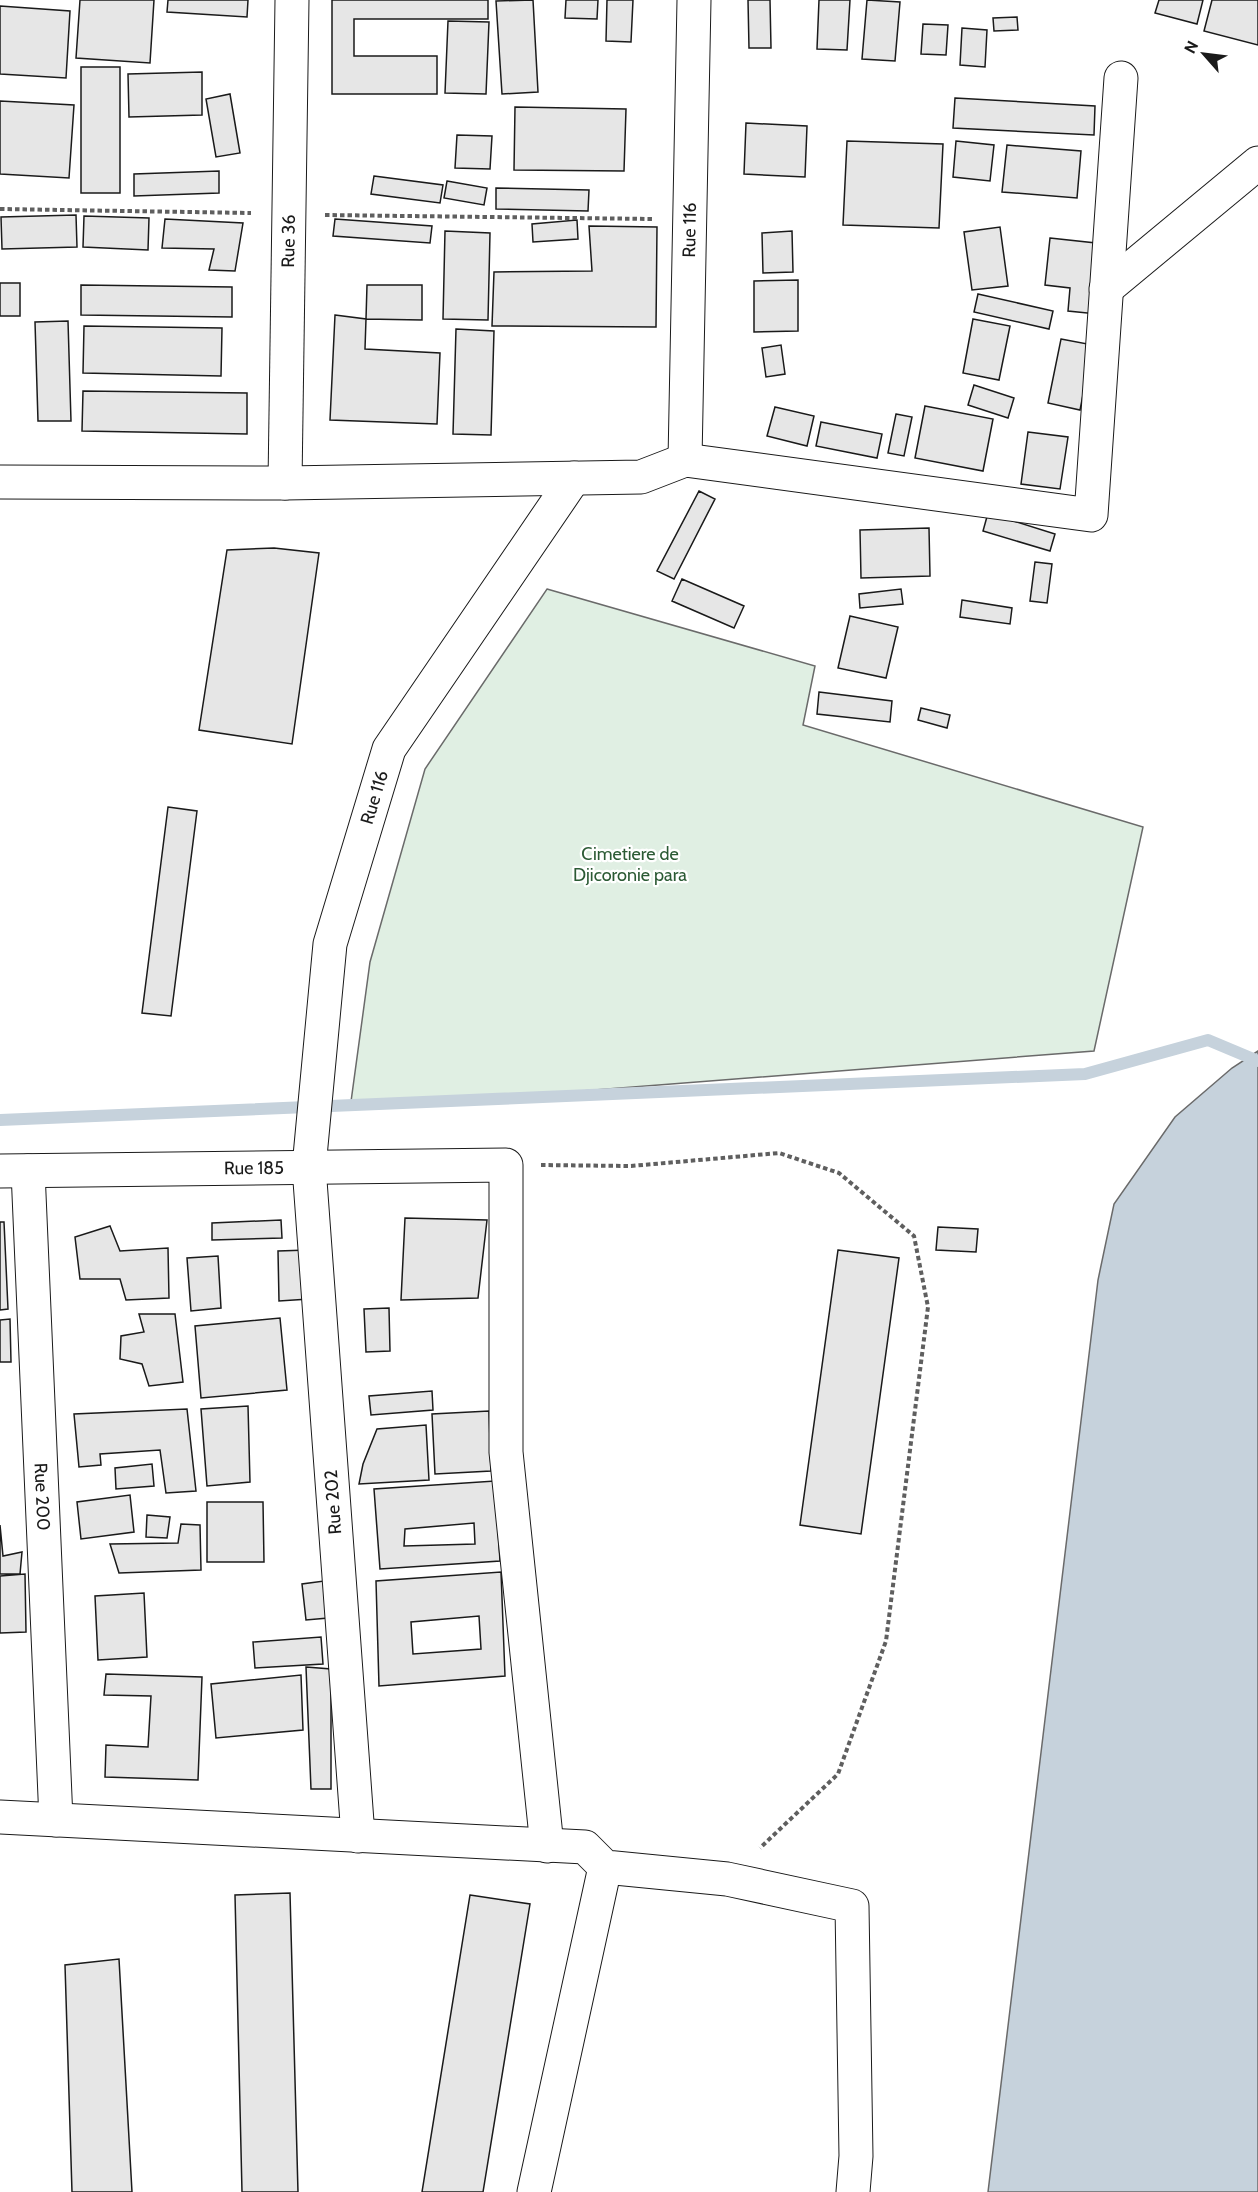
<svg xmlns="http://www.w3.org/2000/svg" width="1258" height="2192" font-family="Cabin,sans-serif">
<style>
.green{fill:#e0efe3;stroke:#6a6a6a;stroke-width:1.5}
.water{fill:#c6d2dc;stroke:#6a6a6a;stroke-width:1.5}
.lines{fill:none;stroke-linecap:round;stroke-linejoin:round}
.stream{stroke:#c6d2dc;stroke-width:12}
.building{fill:#e6e6e6;stroke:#1a1a1a;stroke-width:1.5;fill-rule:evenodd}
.street-casing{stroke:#1a1a1a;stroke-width:35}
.path{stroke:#5f5f5f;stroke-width:4;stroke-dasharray:4.5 3;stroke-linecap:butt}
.street{stroke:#fff;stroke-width:33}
.labels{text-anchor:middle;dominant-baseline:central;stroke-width:4.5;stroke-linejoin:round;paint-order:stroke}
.street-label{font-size:18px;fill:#1a1a1a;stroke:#fff}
.park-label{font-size:18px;fill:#2b5a34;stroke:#fff}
</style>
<rect width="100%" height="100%" fill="#fff"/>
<path class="green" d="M 547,589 L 815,666 L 803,725 L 1143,827 L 1094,1051 L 350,1109 L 370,962 L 425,769 Z"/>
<path class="water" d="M 1258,1051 L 1258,2192 L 988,2192 L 1098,1280 L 1114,1204 L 1175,1117 L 1232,1068 Z"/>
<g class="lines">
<path class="stream" d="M 0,1120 L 1085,1074 L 1208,1040 L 1258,1061"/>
</g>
<path class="building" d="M 80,0 L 154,0 L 150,63 L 76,58 Z
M 168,0 L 248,0 L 247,17 L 167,12 Z
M 332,0 L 488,0 L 488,19 L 354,19 L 354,56 L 437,56 L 437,94 L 332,94 Z
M 533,0 L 538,92 L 502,94 L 496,1 Z
M 566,0 L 598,0 L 597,19 L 565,18 Z
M 607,0 L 633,0 L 631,42 L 606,41 Z
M 748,0 L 770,0 L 771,48 L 749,48 Z
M 819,0 L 850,0 L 847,50 L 817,49 Z
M 867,0 L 900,2 L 895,61 L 862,59 Z
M 1159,0 L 1203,0 L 1197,24 L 1155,13 Z
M 1212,0 L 1258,0 L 1258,45 L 1204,31 Z
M 0,6 L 70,11 L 66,78 L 0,74 Z
M 1017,17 L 1018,30 L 994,31 L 993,18 Z
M 448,21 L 489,22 L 486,94 L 445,93 Z
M 923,24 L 948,25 L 946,55 L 921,54 Z
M 962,28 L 987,30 L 985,67 L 960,65 Z
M 81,67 L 120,67 L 120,193 L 81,193 Z
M 202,72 L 202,115 L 129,117 L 128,74 Z
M 230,94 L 240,153 L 216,157 L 206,99 Z
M 955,98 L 1095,106 L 1094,135 L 953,128 Z
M 0,101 L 74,105 L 69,178 L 0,174 Z
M 515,107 L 626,109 L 624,171 L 514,170 Z
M 746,123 L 807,126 L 805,177 L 744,174 Z
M 457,135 L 492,136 L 490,169 L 455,168 Z
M 847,141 L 943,144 L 939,228 L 843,225 Z
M 956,141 L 994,145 L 990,181 L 953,177 Z
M 1007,145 L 1081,151 L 1077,198 L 1002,192 Z
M 219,171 L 219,193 L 134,196 L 134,174 Z
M 374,176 L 443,185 L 440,203 L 371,194 Z
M 447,181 L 487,188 L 484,205 L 444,198 Z
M 496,188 L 589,190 L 588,211 L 496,209 Z
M 76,215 L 77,247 L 2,249 L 1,217 Z
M 84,216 L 149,218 L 148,250 L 83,247 Z
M 165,219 L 243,223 L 235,271 L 209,270 L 214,249 L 162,248 Z
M 335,219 L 432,226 L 430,243 L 333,236 Z
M 577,220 L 578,239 L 533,242 L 532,224 Z
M 589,226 L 657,227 L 656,327 L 492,326 L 494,272 L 592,271 Z
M 1000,227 L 1008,286 L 972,290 L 964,232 Z
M 445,231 L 490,233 L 488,320 L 443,319 Z
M 792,231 L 793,272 L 763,273 L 762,233 Z
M 1050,238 L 1105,244 L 1097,314 L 1068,311 L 1070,288 L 1045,285 Z
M 798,280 L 798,331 L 754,332 L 754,281 Z
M 0,283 L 20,283 L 20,316 L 0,316 Z
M 81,285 L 232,287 L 232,317 L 81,315 Z
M 367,285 L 422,285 L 422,320 L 366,319 Z
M 978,294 L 1053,311 L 1049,329 L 974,312 Z
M 335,315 L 366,319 L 365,349 L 440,353 L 437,424 L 330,420 Z
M 973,319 L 1010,326 L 999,380 L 963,373 Z
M 68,321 L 71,421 L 38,421 L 35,322 Z
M 84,326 L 222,328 L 221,376 L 83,373 Z
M 456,329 L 494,331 L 491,435 L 453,434 Z
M 1061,339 L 1093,345 L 1080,410 L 1048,403 Z
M 781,345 L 785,374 L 766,377 L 762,348 Z
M 974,385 L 1014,398 L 1008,418 L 968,405 Z
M 83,391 L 247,393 L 247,434 L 82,431 Z
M 925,406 L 993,419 L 983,471 L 915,458 Z
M 775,407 L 814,416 L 807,446 L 767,436 Z
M 896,414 L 912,417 L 904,456 L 888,453 Z
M 821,422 L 882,434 L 877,458 L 816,446 Z
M 1028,432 L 1068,437 L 1060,489 L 1021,484 Z
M 699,491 L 715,499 L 674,579 L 657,571 Z
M 988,513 L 1055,534 L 1050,551 L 983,531 Z
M 929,528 L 930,576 L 861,578 L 860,530 Z
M 274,548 L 319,553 L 292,744 L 199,730 L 227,550 Z
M 1035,562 L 1052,564 L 1047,603 L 1030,601 Z
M 682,579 L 744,606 L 734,628 L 672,601 Z
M 901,589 L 903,604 L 860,608 L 859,594 Z
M 962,600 L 1012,608 L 1010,624 L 960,617 Z
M 850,616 L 898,627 L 886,678 L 838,668 Z
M 819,692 L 892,701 L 890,722 L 817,714 Z
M 921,708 L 950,715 L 947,728 L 918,720 Z
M 168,807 L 197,811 L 171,1016 L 142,1013 Z
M 405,1218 L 487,1220 L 478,1298 L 401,1300 Z
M 281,1220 L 282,1238 L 212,1240 L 212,1223 Z
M 0,1222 L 4,1222 L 8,1309 L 0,1310 Z
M 110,1226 L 120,1251 L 168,1248 L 169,1298 L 126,1300 L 120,1279 L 80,1279 L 75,1237 Z
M 938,1227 L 978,1229 L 976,1252 L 936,1250 Z
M 308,1250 L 309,1299 L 279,1301 L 278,1251 Z
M 838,1250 L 899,1258 L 861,1534 L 800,1525 Z
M 218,1256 L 221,1308 L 191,1311 L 187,1258 Z
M 389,1308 L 390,1351 L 366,1352 L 364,1309 Z
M 139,1314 L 175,1314 L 183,1382 L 149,1386 L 142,1364 L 120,1359 L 121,1336 L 144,1332 Z
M 280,1318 L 287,1390 L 201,1398 L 195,1326 Z
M 10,1319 L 11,1362 L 0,1362 L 0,1320 Z
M 432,1391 L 433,1410 L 371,1415 L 369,1396 Z
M 248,1406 L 250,1482 L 207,1486 L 201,1409 Z
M 187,1409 L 196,1491 L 166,1493 L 160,1450 L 100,1454 L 101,1465 L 79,1467 L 74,1414 Z
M 489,1411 L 491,1471 L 435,1474 L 432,1414 Z
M 426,1425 L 429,1480 L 359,1484 L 363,1464 L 377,1429 Z
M 152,1464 L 154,1486 L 116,1489 L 115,1468 Z
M 495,1481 L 500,1561 L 380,1569 L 374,1489 ZM 474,1523 L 475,1544 L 404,1546 L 405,1529 Z
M 130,1495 L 134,1532 L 81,1539 L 77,1502 Z
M 207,1502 L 263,1502 L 264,1562 L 207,1562 Z
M 147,1515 L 170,1517 L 167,1538 L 146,1537 Z
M 181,1524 L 200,1525 L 201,1570 L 119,1573 L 110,1544 L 178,1543 Z
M 0,1525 L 3,1556 L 22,1552 L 20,1574 L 0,1574 Z
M 501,1572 L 505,1676 L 379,1686 L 376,1581 ZM 479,1616 L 481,1649 L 413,1654 L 411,1622 Z
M 25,1574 L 26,1632 L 0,1633 L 0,1576 Z
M 324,1581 L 328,1618 L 306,1620 L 302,1584 Z
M 144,1593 L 147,1657 L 98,1660 L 95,1596 Z
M 321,1637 L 323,1664 L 255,1668 L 253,1642 Z
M 306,1667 L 331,1669 L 331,1789 L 311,1789 Z
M 106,1674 L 202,1677 L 198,1780 L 105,1777 L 106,1745 L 148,1747 L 151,1696 L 104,1695 Z
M 301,1675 L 303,1730 L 216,1738 L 211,1684 Z
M 290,1893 L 298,2192 L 242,2192 L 235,1895 Z
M 470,1895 L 530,1904 L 483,2192 L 422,2192 Z
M 119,1959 L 132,2192 L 72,2192 L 65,1965 Z"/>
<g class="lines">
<defs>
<g id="street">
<path d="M 1106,289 L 1258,163"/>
<path id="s1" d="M 685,460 L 694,0"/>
<path d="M 0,482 L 285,483 L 641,477 L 685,460 L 1091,515 L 1121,78"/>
<path id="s2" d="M 285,483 L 292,0"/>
<path id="s3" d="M 0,1171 L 506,1165 L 506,1452 L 547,1846"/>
<path id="s4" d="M 28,1171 L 56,1820"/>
<path d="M 0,1817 L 585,1847 L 605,1867 L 727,1879 L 852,1906 L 856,2156 L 853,2192"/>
<path id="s5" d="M 358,1836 L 309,1167 L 330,944 L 389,749 L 574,478"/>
<path d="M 534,2192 L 605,1867"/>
</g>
</defs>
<use href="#street" class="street-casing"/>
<path class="path" d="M 0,209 L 251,213
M 325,215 L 653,219
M 541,1165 L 631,1166 L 779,1153 L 839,1173 L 914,1236 L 928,1307 L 886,1641 L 838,1774 L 760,1848"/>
<use href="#street" class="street"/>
</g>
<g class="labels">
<g class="street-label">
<text stroke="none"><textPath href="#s1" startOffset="230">Rue 116</textPath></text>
<text stroke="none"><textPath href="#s2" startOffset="242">Rue 36</textPath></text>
<text stroke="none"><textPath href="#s5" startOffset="1048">Rue 116</textPath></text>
<text stroke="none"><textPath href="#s3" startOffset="254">Rue 185</textPath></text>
<text stroke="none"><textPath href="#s4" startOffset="326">Rue 200</textPath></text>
<text transform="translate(333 1502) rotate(-94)">Rue 202</text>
</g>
<g class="park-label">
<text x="630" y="854">Cimetiere de<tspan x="630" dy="21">Djicoronie para</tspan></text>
</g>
</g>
<g transform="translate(1204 54) rotate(298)" stroke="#ffffff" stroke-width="4.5" paint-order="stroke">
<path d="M0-4.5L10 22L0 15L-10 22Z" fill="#1a1a1a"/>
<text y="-9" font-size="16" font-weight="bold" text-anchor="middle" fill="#1a1a1a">N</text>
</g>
</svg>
